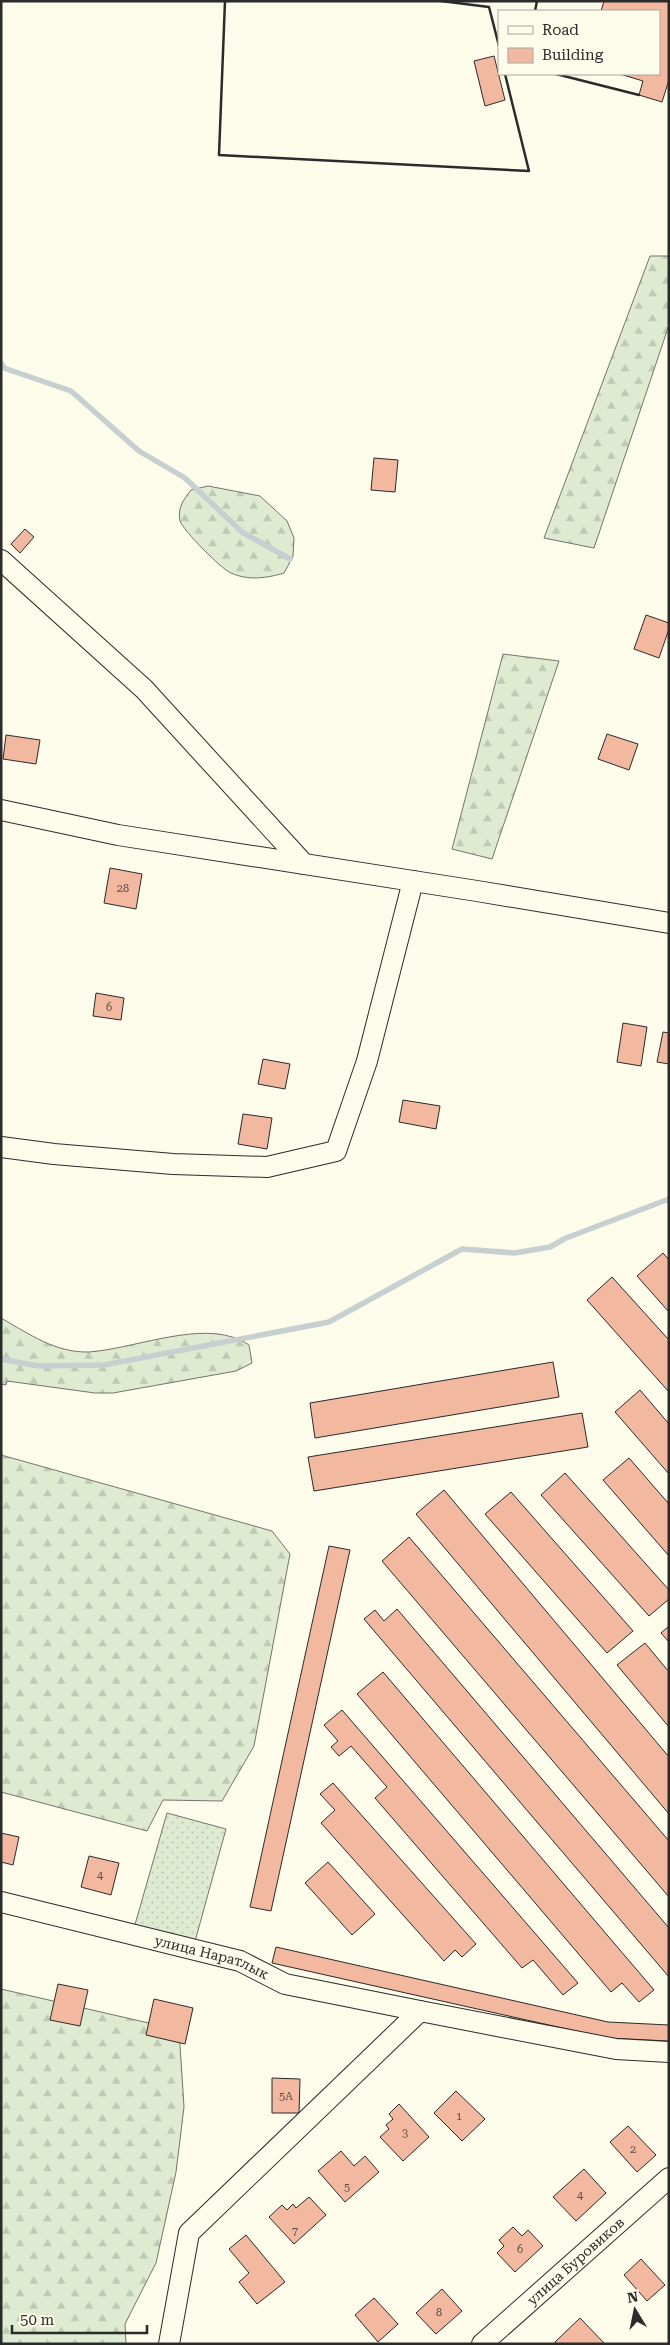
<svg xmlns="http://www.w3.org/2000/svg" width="670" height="2345" font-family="'Roboto Serif',serif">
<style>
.grass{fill:url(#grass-dots);stroke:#74746e}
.forest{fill:url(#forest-firs);stroke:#74746e}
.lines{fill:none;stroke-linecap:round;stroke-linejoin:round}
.stream{stroke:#c7d0d0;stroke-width:5.5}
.building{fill:#f2b8a0;stroke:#2b2b2b}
.minor-casing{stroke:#2b2b2b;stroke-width:22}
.minor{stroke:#fdfbea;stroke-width:20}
.wall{stroke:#2b2b2b;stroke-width:2.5}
.labels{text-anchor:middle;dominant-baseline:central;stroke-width:4;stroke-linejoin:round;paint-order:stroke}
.number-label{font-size:11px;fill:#5d4e48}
.street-label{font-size:14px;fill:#2b2b2b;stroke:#fdfbea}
</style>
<defs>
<pattern id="grass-dots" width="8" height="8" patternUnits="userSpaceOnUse" patternTransform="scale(1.25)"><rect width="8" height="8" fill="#deebd1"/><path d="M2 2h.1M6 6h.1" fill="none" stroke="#bfcab4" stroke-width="1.8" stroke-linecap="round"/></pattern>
<pattern id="forest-firs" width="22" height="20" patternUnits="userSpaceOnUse" patternTransform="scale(1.25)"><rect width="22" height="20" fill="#deebd1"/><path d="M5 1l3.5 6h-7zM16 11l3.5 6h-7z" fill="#bfcab4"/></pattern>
</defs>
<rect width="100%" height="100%" fill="#fdfbea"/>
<path class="grass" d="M 167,1813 L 226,1829 L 194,1945 L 134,1928 Z"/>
<path class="forest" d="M 650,256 L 669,256 L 669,325 L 594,548 L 544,538 Z
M 208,486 L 260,496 L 287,521 L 294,538 L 293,556 L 284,573 C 267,578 249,581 231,573 C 221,569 183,530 180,521 C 177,508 184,499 191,490 Z
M 503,654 L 559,661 L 492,859 L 452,849 Z
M 1,1318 C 29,1334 56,1353 89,1352 C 131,1349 192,1324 232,1337 C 238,1338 244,1342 249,1345 L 252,1363 L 236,1371 L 113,1393 L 95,1393 L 7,1381 L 6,1385 L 1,1384 Z
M 1,1455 L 272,1531 L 290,1554 L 254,1746 L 222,1801 L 163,1800 L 147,1831 L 1,1792 Z
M 1,1989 L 179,2030 L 184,2107 L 176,2172 L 156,2263 L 125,2324 L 126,2344 L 1,2344 Z"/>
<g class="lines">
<path class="stream" d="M 1,363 L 4,368 L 71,391 L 139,451 L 185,478 L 242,532 L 290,559
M 1,1359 L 38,1366 L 104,1365 L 329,1322 L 462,1249 L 515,1253 L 550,1247 L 566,1238 L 669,1199"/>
</g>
<path class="building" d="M 604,1 L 669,1 L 669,80 L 662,102 L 639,95 L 643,81 L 620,74 L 659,74 L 659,11 L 601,11 Z
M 494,56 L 505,100 L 485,106 L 474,61 Z
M 374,458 L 398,460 L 395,492 L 371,490 Z
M 25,529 L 34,537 L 20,553 L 11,544 Z
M 646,615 L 669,623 L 669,629 L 659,658 L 634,649 Z
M 607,734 L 638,744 L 629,770 L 598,759 Z
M 6,735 L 40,740 L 36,764 L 3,759 Z
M 110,868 L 142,874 L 136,909 L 104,903 Z
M 96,993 L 124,998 L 121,1020 L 93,1016 Z
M 623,1023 L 647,1027 L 641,1066 L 617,1062 Z
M 663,1032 L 669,1033 L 669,1064 L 657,1062 Z
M 263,1059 L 290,1064 L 285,1089 L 258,1084 Z
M 403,1100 L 440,1106 L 436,1129 L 399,1122 Z
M 243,1114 L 272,1118 L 267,1149 L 238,1144 Z
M 663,1253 L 669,1260 L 669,1312 L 637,1276 Z
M 612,1277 L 669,1340 L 669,1392 L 587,1300 Z
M 553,1362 L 559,1397 L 315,1438 L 310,1403 Z
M 640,1390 L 669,1424 L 669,1474 L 615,1412 Z
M 582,1413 L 588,1447 L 314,1491 L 308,1457 Z
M 629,1458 L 669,1504 L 669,1556 L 603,1480 Z
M 565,1473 L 669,1590 L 669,1599 L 649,1616 L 541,1495 Z
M 444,1490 L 669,1757 L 669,1814 L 416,1514 Z
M 511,1492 L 633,1631 L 607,1653 L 485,1514 Z
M 409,1537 L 669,1841 L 669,1897 L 382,1561 Z
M 329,1546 L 350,1550 L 271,1911 L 250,1907 Z
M 397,1609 L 669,1928 L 669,1977 L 364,1619 L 375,1610 L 384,1621 Z
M 669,1626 L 669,1642 L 661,1633 Z
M 645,1643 L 669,1672 L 669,1727 L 617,1665 Z
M 383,1672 L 654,1990 L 639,2002 L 622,1983 L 611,1992 L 357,1694 Z
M 342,1710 L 578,1983 L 563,1995 L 533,1960 L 522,1968 L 375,1798 L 387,1787 L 351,1746 L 339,1756 L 331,1747 L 338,1741 L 324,1725 Z
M 333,1783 L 476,1944 L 462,1957 L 455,1950 L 444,1961 L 321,1823 L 335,1810 L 320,1794 Z
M 1,1833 L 19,1837 L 13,1865 L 1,1862 Z
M 89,1856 L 119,1863 L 111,1895 L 81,1887 Z
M 328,1862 L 375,1914 L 352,1935 L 305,1883 Z
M 276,1947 L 608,2022 L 669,2025 L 669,2041 L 607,2038 L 272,1963 Z
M 58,1984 L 88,1990 L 80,2026 L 50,2020 Z
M 154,1999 L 193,2008 L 185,2044 L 146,2035 Z
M 272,2078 L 300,2079 L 299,2113 L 272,2113 Z
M 456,2091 L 485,2119 L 462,2141 L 434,2113 Z
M 399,2104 L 429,2137 L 403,2161 L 380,2137 L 389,2129 L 386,2125 L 393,2119 L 389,2114 Z
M 628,2126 L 656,2155 L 637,2172 L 610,2142 Z
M 341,2151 L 354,2166 L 365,2156 L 379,2172 L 345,2202 L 318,2171 Z
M 584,2169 L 606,2193 L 576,2221 L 553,2197 Z
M 309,2197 L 326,2215 L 294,2244 L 269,2217 L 282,2205 L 287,2210 L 293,2204 L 296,2208 Z
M 513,2227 L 522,2236 L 528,2230 L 543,2246 L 515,2272 L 497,2253 L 504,2246 L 499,2240 Z
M 246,2235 L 285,2282 L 257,2304 L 239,2282 L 249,2273 L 229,2249 Z
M 641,2259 L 665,2285 L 647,2301 L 624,2275 Z
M 442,2289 L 462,2311 L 436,2334 L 416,2313 Z
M 374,2298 L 398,2324 L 378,2342 L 355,2315 Z
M 580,2318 L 605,2344 L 557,2344 L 555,2342 Z"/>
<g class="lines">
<defs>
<g id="minor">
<path d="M 1,560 L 144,689 L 304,864"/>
<path d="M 1,810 L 118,835 L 477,891 L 669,923"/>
<path d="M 1,1147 L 54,1154 L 173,1164 L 267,1167 L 336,1151 L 367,1061 L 413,881"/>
<path id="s1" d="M 1,1902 L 240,1961 L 285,1984 L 420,2011"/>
<path d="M 169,2344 L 189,2233 L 420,2011 L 616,2049 L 669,2052"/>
<path id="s2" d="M 482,2344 L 669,2178"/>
</g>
</defs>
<use href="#minor" class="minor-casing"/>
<use href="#minor" class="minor"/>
<path class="wall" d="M 225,1 L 219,155 L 529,171 L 505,74
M 441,1 L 489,7 L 499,46
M 535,11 L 537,1
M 556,74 L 639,95"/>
</g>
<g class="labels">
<g class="number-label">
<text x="123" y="888">28</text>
<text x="109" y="1007">6</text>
<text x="100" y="1875">4</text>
<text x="286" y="2096">5А</text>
<text x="459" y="2116">1</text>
<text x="405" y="2133">3</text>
<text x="633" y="2149">2</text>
<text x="347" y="2187">5</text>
<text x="580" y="2195">4</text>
<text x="295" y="2231">7</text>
<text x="520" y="2249">6</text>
<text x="439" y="2312">8</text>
</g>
<g class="street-label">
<text stroke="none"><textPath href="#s1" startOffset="218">улица Наратлык</textPath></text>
<text stroke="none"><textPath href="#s2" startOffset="125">улица Буровиков</textPath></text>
</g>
</g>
<rect width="670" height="2345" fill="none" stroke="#2b2b2b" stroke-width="5"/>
<rect x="498" y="10" width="162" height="65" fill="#fdfbea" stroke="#a9a89e"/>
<rect x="508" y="26" width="25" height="8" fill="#fdfbea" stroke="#a9a89e"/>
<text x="542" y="35" font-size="15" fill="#2b2b2b">Road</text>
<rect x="508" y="48" width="25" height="15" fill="#f2b8a0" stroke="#a9a89e"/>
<text x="542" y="60" font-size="15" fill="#2b2b2b">Building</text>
<g transform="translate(635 2310) rotate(350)" stroke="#fdfbea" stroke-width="4" paint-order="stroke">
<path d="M0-4L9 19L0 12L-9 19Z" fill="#2b2b2b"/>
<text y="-8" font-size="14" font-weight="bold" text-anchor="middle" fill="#2b2b2b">N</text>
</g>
<path d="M12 2325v8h135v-8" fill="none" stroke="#2b2b2b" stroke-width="2.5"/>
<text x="20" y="2325" font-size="15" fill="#2b2b2b" stroke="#fdfbea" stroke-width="4" paint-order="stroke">50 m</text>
</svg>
